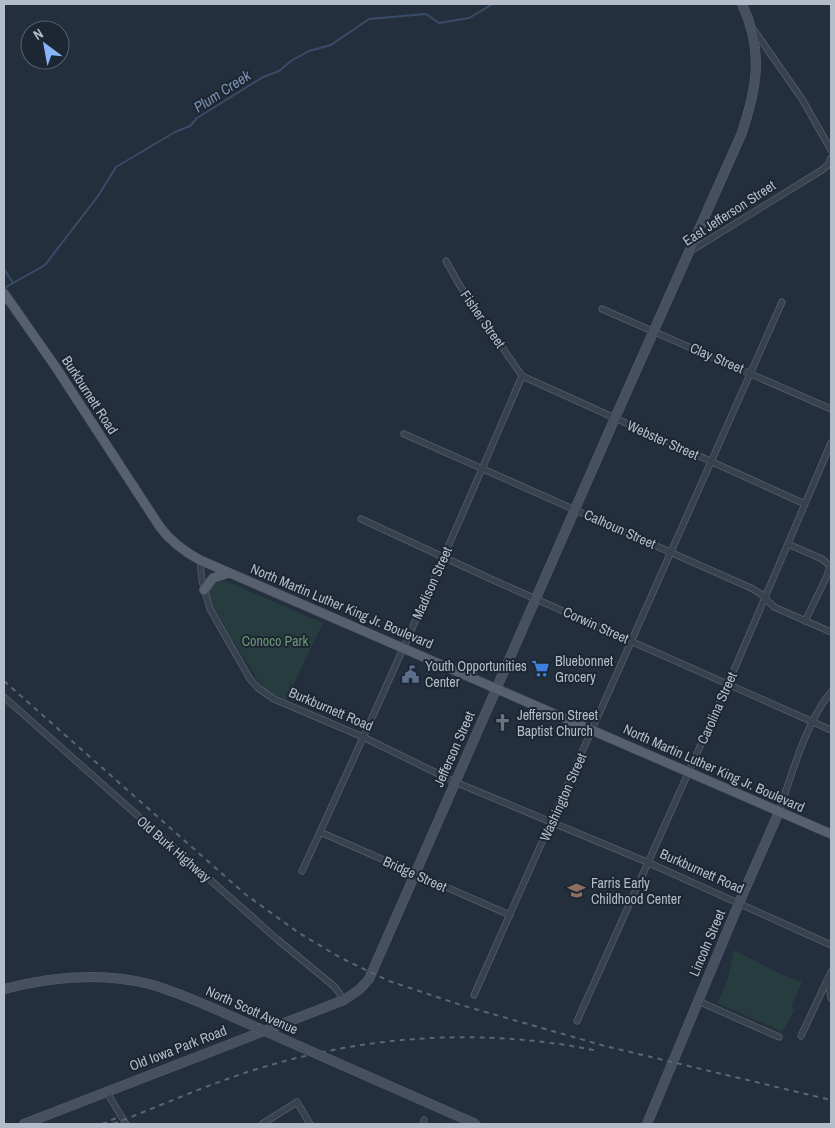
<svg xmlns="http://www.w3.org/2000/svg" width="835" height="1128" font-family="'Archivo Narrow',sans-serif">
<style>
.green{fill:#263c3f}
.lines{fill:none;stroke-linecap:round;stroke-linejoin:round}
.stream{stroke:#394c67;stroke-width:2}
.street-casing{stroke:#565f6c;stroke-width:7}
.secondary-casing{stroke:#565f6c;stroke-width:10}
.primary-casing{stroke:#414a57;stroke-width:10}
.street{stroke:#38414e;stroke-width:5.5}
.secondary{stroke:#465061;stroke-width:9}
.primary{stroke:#56606e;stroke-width:9}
.rail{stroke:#5a6575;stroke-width:2;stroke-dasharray:5 5;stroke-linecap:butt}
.secondary-bridge-casing{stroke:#565f6c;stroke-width:10;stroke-linecap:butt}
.secondary-bridge{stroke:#465061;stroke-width:9}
.labels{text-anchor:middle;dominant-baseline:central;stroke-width:4;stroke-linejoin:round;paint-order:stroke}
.street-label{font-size:14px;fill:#b4bcc9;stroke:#1d2633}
.park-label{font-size:14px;fill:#6b9a76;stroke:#1d2633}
.poi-label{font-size:14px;fill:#b4bcc9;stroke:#1d2633;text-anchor:start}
.water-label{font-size:15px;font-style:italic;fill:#7c92b1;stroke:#1d2633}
</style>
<rect width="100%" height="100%" fill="#242f3e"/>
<path class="green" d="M 219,578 L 323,623 L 286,700 L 272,694 L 262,687 L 209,601 L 208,589 Z
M 734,950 L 779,973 L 802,982 L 791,1007 L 795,1010 L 782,1032 L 718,1003 L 728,978 Z"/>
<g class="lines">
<path class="stream" d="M 4,269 L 13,283
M 6,287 L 45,265 L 98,196 L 116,167 L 175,132 L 190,126 L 197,118 L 263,77 L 279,71 L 291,61 L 309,51 L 331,45 L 369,19 L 426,14 L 439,23 L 469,18 L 493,4"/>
<defs>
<path id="street" d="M 754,30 L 802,99 L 831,150
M 689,252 L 822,170 L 828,165 L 831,158
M 446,261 L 460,286 L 522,376
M 602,309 L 831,409
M 522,376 L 805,504
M 404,434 L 751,588 L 761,594 L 774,607 L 831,632
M 361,519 L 493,580 L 831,730
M 788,544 L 822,559 L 830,566 L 827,576 L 805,621
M 200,560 L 202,581 L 210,609 L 250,679 L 258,688 L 274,699 L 363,737 L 455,782 L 647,862 L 831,945
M 4,697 L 278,940 L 335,987 L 344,1000
M 779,812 C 791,776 807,720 831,692
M 320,832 L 510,915
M 302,871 C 378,707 451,542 522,376
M 828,981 L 831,998
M 474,995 L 782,302
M 698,1001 L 779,1037
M 577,1021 L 728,684 L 831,443
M 801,1036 L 831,972
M 106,1091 L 126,1124
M 262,1124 L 297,1102 L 310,1124
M 423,1124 L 424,1120"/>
<path id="secondary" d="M 4,989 C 50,977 102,972 149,984 C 175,991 199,1002 224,1013
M 24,1124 L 344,1000 L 360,989 L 369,979 L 615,418 L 741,135 C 757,89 764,50 742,4
M 647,1124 L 739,903 L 779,812"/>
<path id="primary" d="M 4,293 L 55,366 L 160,527 C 171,542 183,551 200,560 L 831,834
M 204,590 L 213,578 L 229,573"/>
</defs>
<use href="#street" class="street-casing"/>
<use href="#secondary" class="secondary-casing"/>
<use href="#primary" class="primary-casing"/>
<use href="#street" class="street"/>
<use href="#secondary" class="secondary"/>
<use href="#primary" class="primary"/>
<path class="rail" d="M 4,681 L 245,894 L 299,933 L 341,958 L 389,981 L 461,1005 L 605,1046 L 831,1100
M 102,1124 L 119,1117
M 113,1124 C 160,1106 206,1085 254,1070 C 365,1035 484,1027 598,1051"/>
<defs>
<path id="secondary-bridge" d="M 224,1013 L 476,1124"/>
</defs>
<use href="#secondary-bridge" class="secondary-bridge-casing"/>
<use href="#secondary-bridge" class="secondary-bridge"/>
</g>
<defs>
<symbol id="supermarket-bare" viewBox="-9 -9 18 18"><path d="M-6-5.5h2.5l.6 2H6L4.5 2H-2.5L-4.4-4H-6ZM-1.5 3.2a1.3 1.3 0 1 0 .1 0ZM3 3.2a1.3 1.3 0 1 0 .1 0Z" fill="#3f7fe0" stroke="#1d2633" stroke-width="2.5" paint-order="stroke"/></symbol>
<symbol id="civic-bare" viewBox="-9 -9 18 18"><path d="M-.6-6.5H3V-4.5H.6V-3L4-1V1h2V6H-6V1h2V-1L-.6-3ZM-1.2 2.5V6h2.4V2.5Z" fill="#5c6f8a" stroke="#1d2633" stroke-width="2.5" paint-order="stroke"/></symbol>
<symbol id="church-bare" viewBox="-9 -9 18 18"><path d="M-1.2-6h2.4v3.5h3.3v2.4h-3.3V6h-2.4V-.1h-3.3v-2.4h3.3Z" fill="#6b7280" stroke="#1d2633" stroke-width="2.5" paint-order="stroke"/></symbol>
<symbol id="school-bare" viewBox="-9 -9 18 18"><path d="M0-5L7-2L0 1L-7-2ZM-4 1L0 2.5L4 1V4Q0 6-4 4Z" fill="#8d6e63" stroke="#1d2633" stroke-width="2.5" paint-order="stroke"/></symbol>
</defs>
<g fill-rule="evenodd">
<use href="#supermarket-bare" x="528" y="656" width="25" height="25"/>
<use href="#civic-bare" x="398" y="662" width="25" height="25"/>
<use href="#church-bare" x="490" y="710" width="25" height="25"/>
<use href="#school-bare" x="564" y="878" width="25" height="25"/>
</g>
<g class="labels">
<g class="street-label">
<text transform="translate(729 213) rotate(-33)">East Jefferson Street</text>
<text transform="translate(483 319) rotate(55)">Fisher Street</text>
<text transform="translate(717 358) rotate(23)">Clay Street</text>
<text transform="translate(90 395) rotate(57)">Burkburnett Road</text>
<text transform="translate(663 440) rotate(24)">Webster Street</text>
<text transform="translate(620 529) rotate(24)">Calhoun Street</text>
<text transform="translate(432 583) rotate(-66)">Madison Street</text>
<text transform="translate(342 606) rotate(23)">North Martin Luther King Jr. Boulevard</text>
<text transform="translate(596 625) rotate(24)">Corwin Street</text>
<text transform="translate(717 708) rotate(-66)">Carolina Street</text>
<text transform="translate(331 709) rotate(23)">Burkburnett Road</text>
<text transform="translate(454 749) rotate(-66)">Jefferson Street</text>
<text transform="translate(714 768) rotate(24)">North Martin Luther King Jr. Boulevard</text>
<text transform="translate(563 797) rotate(-66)">Washington Street</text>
<text transform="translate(174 849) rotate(41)">Old Burk Highway</text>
<text transform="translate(702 871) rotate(24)">Burkburnett Road</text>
<text transform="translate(415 874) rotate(24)">Bridge Street</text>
<text transform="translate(707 943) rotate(-67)">Lincoln Street</text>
<text transform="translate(252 1010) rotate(24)">North Scott Avenue</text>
<text transform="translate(178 1048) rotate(-21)">Old Iowa Park Road</text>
</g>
<g class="park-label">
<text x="275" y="641">Conoco Park</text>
</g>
<g class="poi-label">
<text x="555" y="661">Bluebonnet<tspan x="555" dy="16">Grocery</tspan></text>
<text x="425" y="666">Youth Opportunities<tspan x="425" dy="16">Center</tspan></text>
<text x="517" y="715">Jefferson Street<tspan x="517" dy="16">Baptist Church</tspan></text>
<text x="591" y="883">Farris Early<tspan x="591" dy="16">Childhood Center</tspan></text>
</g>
<g class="water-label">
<text transform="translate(222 91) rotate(-33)">Plum Creek</text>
</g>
</g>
<rect width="835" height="1128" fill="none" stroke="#b4bcc9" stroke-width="10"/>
<g transform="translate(45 45) rotate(328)"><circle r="24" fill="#1d2633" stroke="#59626f"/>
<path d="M0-4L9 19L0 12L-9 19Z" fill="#8ab4f8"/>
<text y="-8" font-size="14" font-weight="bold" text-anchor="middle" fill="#b4bcc9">N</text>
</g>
</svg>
